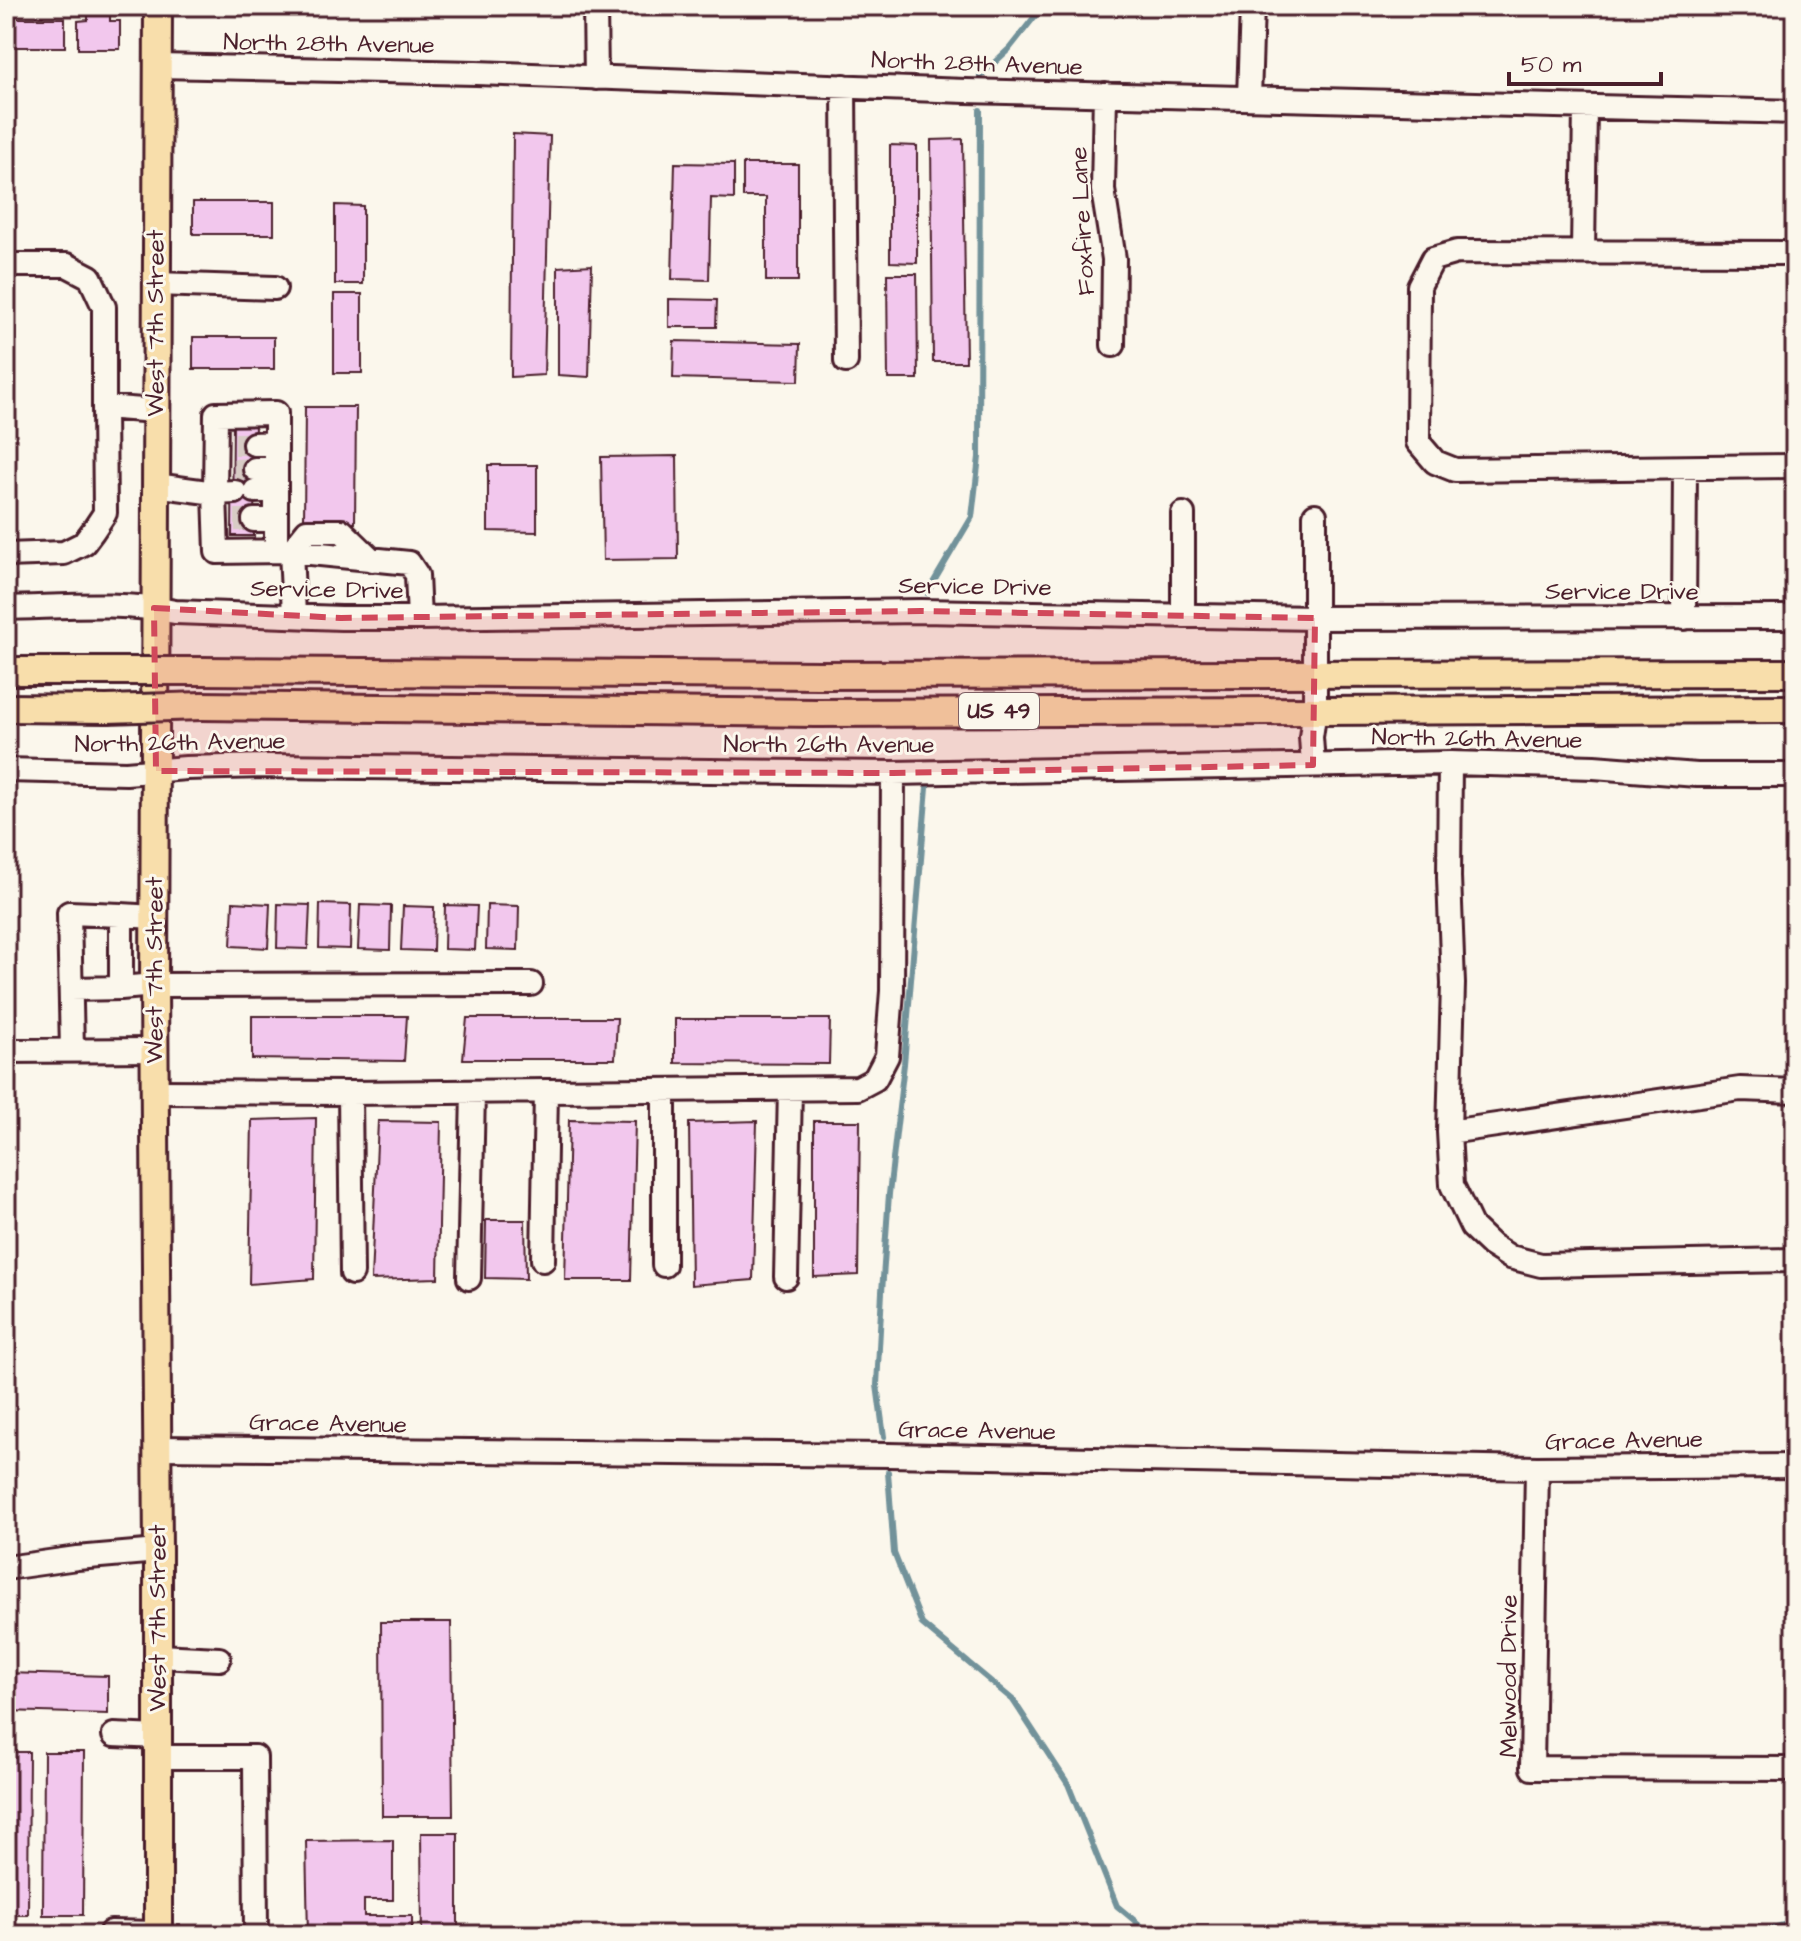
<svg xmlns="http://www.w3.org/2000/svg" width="1801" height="1941" font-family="'Architects Daughter',sans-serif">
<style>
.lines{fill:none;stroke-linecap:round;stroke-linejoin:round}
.stream{stroke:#72929a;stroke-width:6}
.building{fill:#f2c7ed;stroke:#4a1f2b;stroke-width:2}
.minor-tunnel{stroke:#d8ccc5;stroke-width:22;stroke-dasharray:22 11;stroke-linecap:butt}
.minor-casing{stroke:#4a1f2b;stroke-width:28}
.major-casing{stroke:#4a1f2b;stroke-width:32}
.minor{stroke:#fbf7ec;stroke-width:22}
.major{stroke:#f8deab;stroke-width:26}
.major-bridge-casing{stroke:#4a1f2b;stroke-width:32;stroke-linecap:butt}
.major-bridge{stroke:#f8deab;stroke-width:26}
.marked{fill:#d1495b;fill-opacity:0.2;stroke:#d1495b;stroke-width:6;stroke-dasharray:16 10;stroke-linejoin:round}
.labels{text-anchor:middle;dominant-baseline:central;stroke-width:6;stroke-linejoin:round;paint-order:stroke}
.shield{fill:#fbf7ec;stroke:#7f6065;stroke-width:2}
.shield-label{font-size:22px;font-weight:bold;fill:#4a1f2b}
.street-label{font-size:24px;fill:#4a1f2b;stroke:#fbf7ec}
</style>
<rect width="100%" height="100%" fill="#fbf7ec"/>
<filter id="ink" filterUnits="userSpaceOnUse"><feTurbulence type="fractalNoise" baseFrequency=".0125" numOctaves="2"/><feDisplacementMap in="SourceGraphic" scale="16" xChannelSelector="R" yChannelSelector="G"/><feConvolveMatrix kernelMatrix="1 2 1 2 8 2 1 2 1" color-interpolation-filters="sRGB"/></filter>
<g filter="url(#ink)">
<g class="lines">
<path class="stream" d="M 980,76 L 1009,49 L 1043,6
M 927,593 L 972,517 L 979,457 L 980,110
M 884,1437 L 877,1385 L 882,1292 L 889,1194 L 904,1064 L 927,787
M 888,1472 L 894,1553 L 922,1624 L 1013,1700 L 1068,1784 L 1117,1906 L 1152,1935
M 1575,1935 L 1583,1933 L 1598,1935
M 1746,1935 L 1795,1922"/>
</g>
<path class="building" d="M 88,15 L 110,15 L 110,21 L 120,21 L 120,49 L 78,49 L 78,21 L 88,20 Z
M 6,18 L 65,18 L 65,47 L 6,47 Z
M 513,134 L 550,136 L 544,375 L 511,377 Z
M 963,139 L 966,362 L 933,362 L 931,140 Z
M 890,145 L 917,146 L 917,263 L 890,262 Z
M 675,163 L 734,164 L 734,199 L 711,198 L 709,280 L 672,279 Z
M 743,164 L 798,164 L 798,281 L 766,281 L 766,197 L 743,197 Z
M 193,202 L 274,202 L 274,234 L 193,234 Z
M 335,205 L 363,206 L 363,284 L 335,284 Z
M 592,265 L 589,377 L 558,375 L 558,267 Z
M 887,274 L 917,274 L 918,379 L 888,379 Z
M 334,294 L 362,294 L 362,373 L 334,373 Z
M 669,299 L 717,300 L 716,327 L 669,327 Z
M 193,337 L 274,337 L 274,369 L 193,369 Z
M 674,341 L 800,344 L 799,381 L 673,378 Z
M 305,407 L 356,407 L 355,523 L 304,522 Z
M 233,418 L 255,418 L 254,536 L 232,536 Z
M 677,456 L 678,559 L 603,560 L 601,457 Z
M 488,465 L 537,465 L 537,532 L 488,531 Z
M 233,902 L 270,904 L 268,948 L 231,946 Z
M 278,904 L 310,905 L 308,949 L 277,948 Z
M 320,904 L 351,905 L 350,949 L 319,948 Z
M 360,905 L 391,906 L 390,950 L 358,949 Z
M 445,905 L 477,906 L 475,950 L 444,949 Z
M 487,905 L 519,906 L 518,950 L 486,949 Z
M 403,906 L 434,907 L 433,951 L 401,950 Z
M 252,1016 L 407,1016 L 404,1061 L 252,1059 Z
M 467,1018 L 617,1018 L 615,1059 L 463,1059 Z
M 675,1019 L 830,1019 L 829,1064 L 675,1063 Z
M 316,1118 L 314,1279 L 249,1284 L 252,1120 Z
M 569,1120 L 635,1121 L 631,1280 L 565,1280 Z
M 378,1121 L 441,1122 L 438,1278 L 371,1280 Z
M 757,1121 L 753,1280 L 691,1285 L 689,1123 Z
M 814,1121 L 860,1121 L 858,1275 L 814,1277 Z
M 486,1220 L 525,1220 L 526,1279 L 485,1278 Z
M 381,1622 L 451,1622 L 453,1816 L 382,1816 Z
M 6,1673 L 108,1676 L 108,1714 L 6,1711 Z
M 6,1752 L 29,1752 L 28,1915 L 6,1915 Z
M 44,1752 L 84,1752 L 83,1915 L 43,1915 Z
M 421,1833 L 458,1833 L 458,1935 L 422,1935 Z
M 393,1840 L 393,1900 L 364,1900 L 364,1916 L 412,1916 L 412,1935 L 308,1935 L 306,1841 Z"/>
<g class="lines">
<path class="minor-tunnel" d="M 235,444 L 254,444
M 234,470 L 255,469
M 235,520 L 254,520"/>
<defs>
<path id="minor" d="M 595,6 L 596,78
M 158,66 L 476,73 L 966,91 L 1795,112
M 844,86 L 846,361
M 1105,94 L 1103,190 L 1114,259 L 1113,345
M 1249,98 L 1252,6
M 1583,252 L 1585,107
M 1795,253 L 1457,252 L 1433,259 L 1419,286 L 1418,442 L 1435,462 L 1455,470 L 1795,466
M 6,265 L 67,265 L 90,277 L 104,307 L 104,407 L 155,411
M 156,284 L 275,288
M 254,444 L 275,443
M 255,469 L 276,469
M 155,485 L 215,493 L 217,552 L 291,551 L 307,531 L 342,531 L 372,560
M 255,491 L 276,490
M 235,492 L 215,493 L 216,414 L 276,413 L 276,551
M 1183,514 L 1183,616
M 254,520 L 276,520
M 6,555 L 64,553 L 84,543 L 93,531 L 105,513 L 104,407
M 6,608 C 62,607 120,601 175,612 L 341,618 L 419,618 L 921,611 L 1315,618 L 1795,617
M 294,615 L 291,551 L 409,563 L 417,575 L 419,618
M 1684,618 L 1685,468
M 1450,763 L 1449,877 L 1453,984 L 1449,1132 L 1452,1185 L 1472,1227 L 1491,1245 L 1510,1257 L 1541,1265 L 1795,1260
M 1313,765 L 1311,737 L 1315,709 L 1315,515
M 6,770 L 126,773 L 186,768 L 269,766 L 893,773 L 1450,763 L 1594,767 L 1697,775 L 1795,775
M 154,917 L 121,915 L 121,988 L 154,985 L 531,984
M 71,989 L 121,988
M 72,1050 L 69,913 L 121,915
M 6,1051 L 155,1050
M 664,1090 L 664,1265
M 155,1092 L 350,1093 L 858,1088 L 875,1079 L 887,1056 L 892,991 L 893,773
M 350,1093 L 352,1273
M 1449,1132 L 1740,1089 L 1795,1091
M 543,1260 L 546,1091
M 786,1277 L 790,1089
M 469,1278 L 473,1092
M 157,1448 L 889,1455 L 1537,1468 L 1795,1466
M 1537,1468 L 1532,1768 L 1795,1769
M 6,1568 L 77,1558 L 158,1551
M 159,1656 L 219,1659
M 114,1735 L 159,1737
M 159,1757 L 255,1757 L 256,1935
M 111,1932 L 158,1933"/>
<path id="major" d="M 158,6 L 154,985 L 158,1551 L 158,1935
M 6,671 L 108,671
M 203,671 L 820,675 L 1795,673
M 202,706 L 815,713 L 1795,709
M 6,708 L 107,709"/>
</defs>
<use href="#minor" class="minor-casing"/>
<use href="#major" class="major-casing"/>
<use href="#minor" class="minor"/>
<use href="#major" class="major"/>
<defs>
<path id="major-bridge" d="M 108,671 L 203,671
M 107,709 L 202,706"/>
</defs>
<use href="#major-bridge" class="major-bridge-casing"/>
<use href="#major-bridge" class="major-bridge"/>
</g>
</g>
<path class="marked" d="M 154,608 L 341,618 L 921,611 L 1315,618 L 1313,765 L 893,773 L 156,771 Z"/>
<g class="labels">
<rect class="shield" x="959" y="693" width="80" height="36" rx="6"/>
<g class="shield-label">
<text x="999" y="711">US 49</text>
</g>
<g class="street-label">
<text transform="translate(329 44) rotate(1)">North 28th Avenue</text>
<text transform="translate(977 64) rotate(2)">North 28th Avenue</text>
<text transform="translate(1083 221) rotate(-93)">Foxfire Lane</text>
<text transform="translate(156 323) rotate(-90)">West 7th Street</text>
<text transform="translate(975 587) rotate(1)">Service Drive</text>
<text transform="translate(327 590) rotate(1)">Service Drive</text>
<text x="1622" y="592">Service Drive</text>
<text transform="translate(1477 739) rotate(1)">North 26th Avenue</text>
<text transform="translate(180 743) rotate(-1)">North 26th Avenue</text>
<text x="829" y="745">North 26th Avenue</text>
<text transform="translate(155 970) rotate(-90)">West 7th Street</text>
<text transform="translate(328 1424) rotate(1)">Grace Avenue</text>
<text transform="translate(977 1431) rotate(1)">Grace Avenue</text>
<text transform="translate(1624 1441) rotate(-1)">Grace Avenue</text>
<text transform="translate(158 1618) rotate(-90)">West 7th Street</text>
<text transform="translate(1509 1676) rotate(-90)">Melwood Drive</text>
</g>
</g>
<rect width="1801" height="1941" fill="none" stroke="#fbf7ec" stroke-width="32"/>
<rect x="16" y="16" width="1769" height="1909" fill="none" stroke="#4a1f2b" stroke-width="3" filter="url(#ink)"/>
<path d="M1509 72v12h152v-12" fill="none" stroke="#4a1f2b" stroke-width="4"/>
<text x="1521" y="72" font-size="24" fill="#4a1f2b" stroke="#fbf7ec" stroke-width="6" paint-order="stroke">50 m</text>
</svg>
